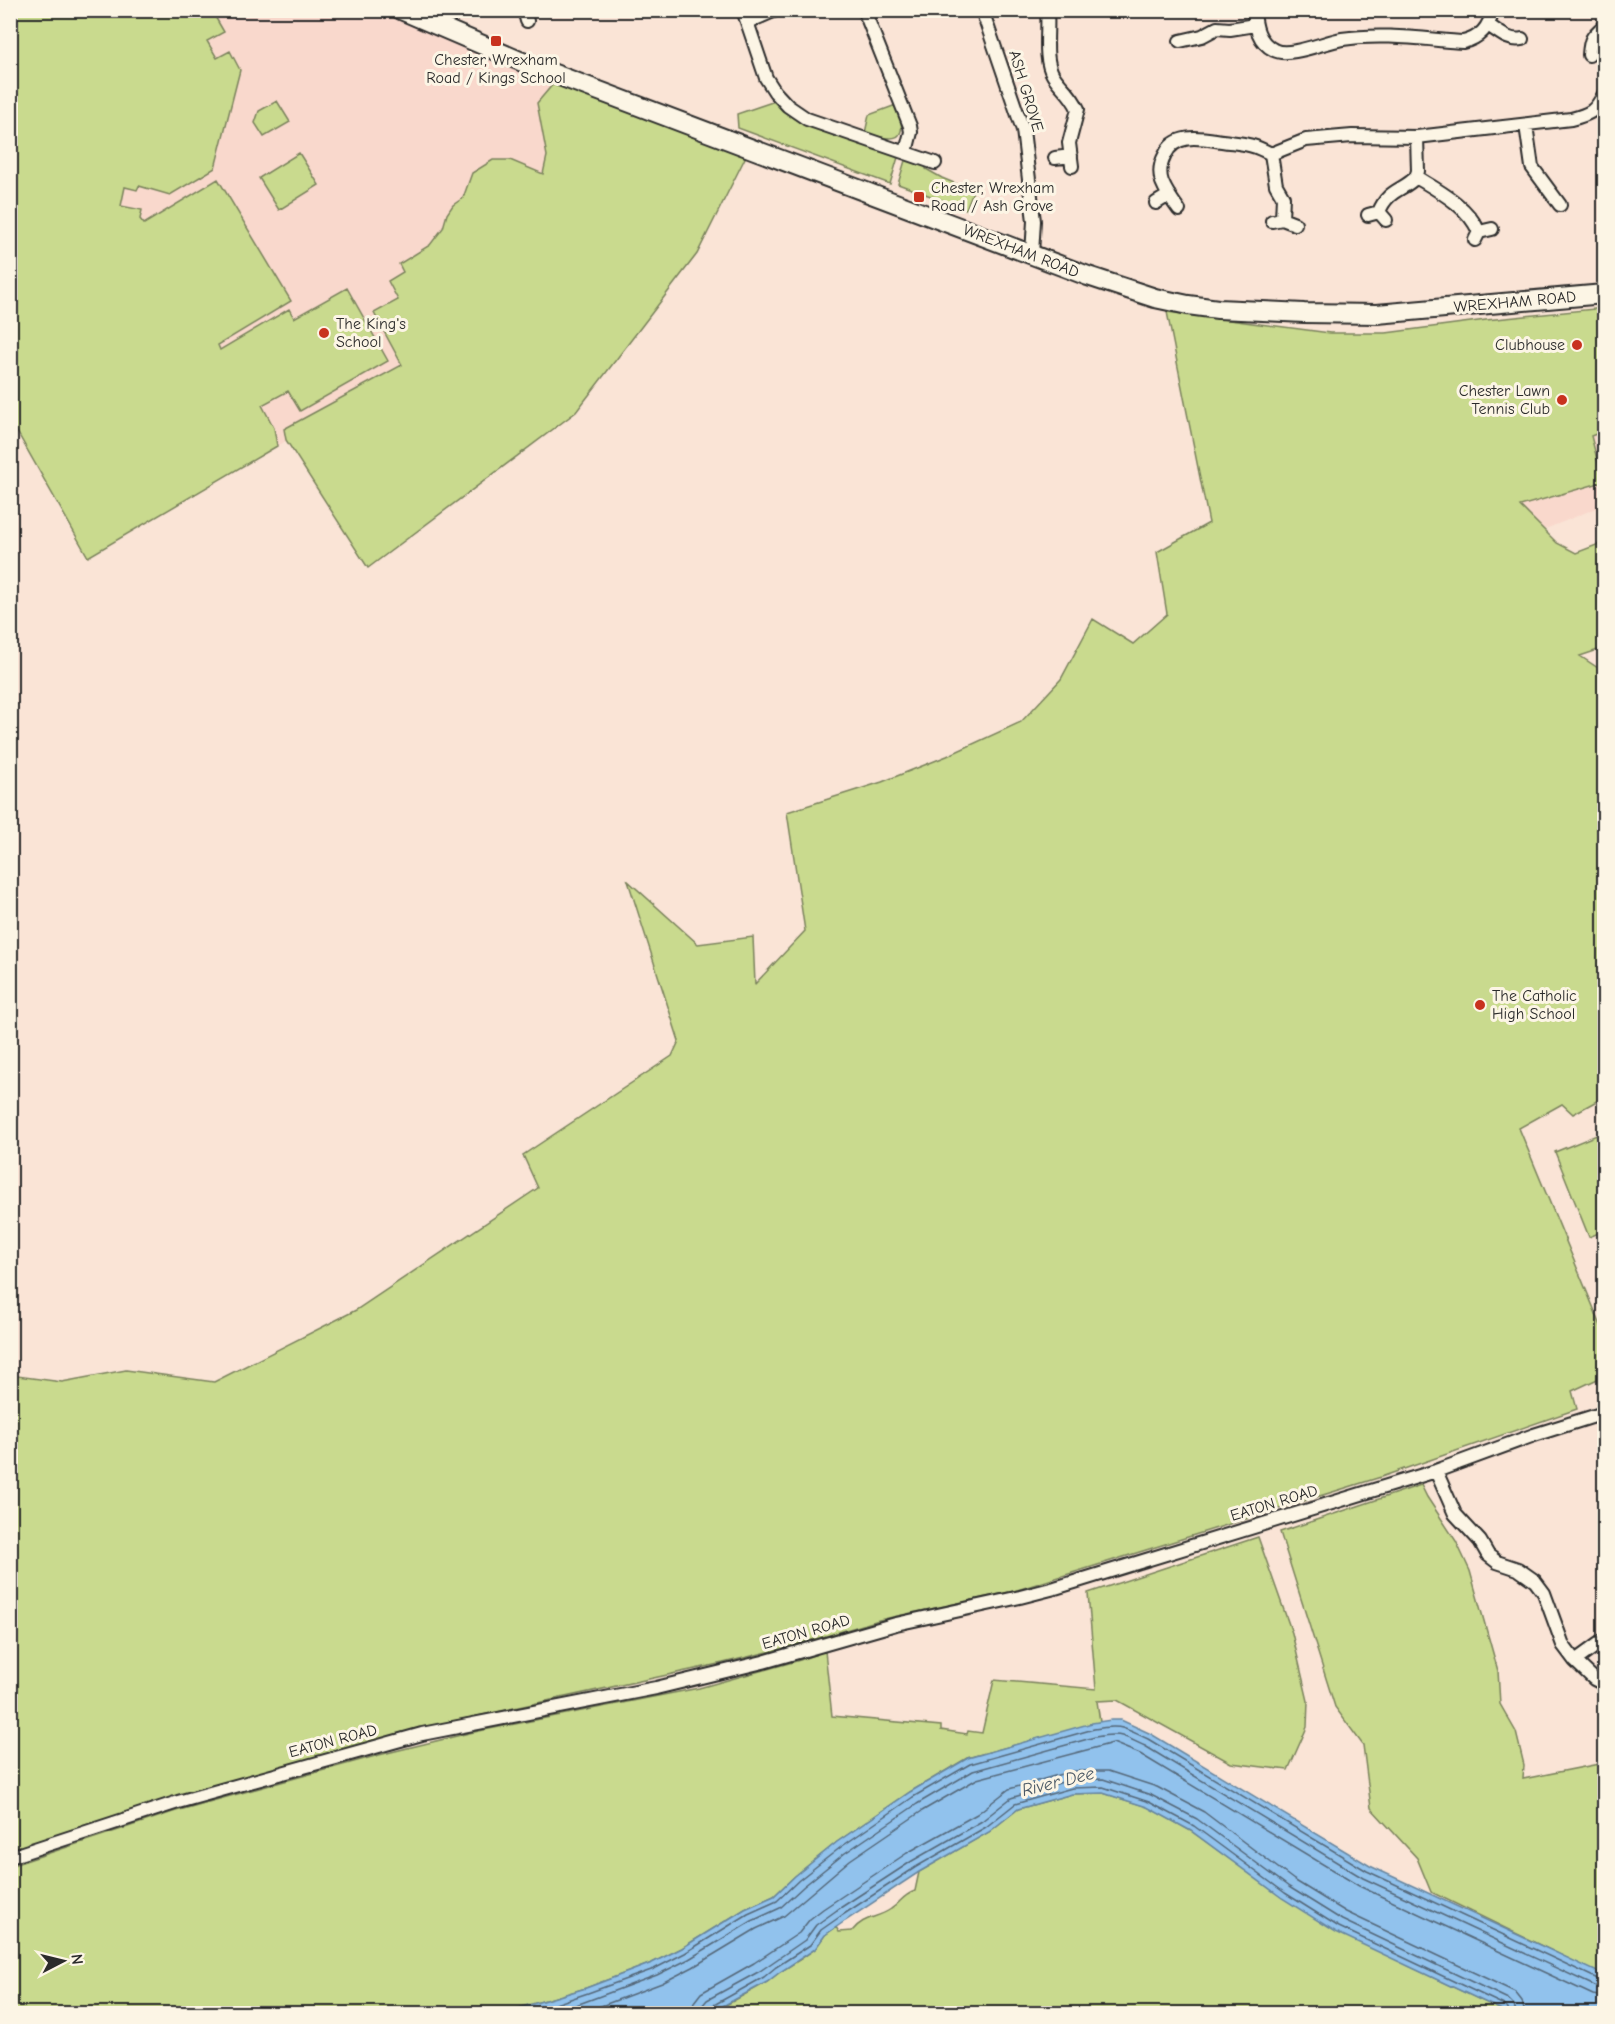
<svg xmlns="http://www.w3.org/2000/svg" width="1615" height="2024" font-family="'Comic Neue',sans-serif">
<style>
.built{fill:#f9d8cc}
.green{fill:#c9da8e;stroke:#7a825c;stroke-width:1.5}
.water{fill:#91c2ed;stroke:#68869f;stroke-width:1.5}
.lines{fill:none;stroke-linecap:round;stroke-linejoin:round}
.shore{stroke:#546779;stroke-width:1.5}
.minor-casing{stroke:#2b2b2b;stroke-width:16}
.highway-casing{stroke:#2b2b2b;stroke-width:22}
.minor{stroke:#fcf5e5;stroke-width:12}
.highway{stroke:#fcf5e5;stroke-width:18}
.poi-dot{fill:#c8321e;stroke:#fcf5e5;stroke-width:2}
.labels{text-anchor:middle;dominant-baseline:central;stroke-width:6;stroke-linejoin:round;paint-order:stroke}
.poi-label{font-size:16px;fill:#2b2b2b;stroke:#fcf5e5;text-anchor:start}
.street-label{font-size:16px;fill:#2b2b2b;stroke:#fcf5e5}
.water-label{font-size:18px;font-style:italic;fill:#4a5865;stroke:#fcf5e5}
</style>
<rect width="100%" height="100%" fill="#fae4d6"/>
<filter id="ink" filterUnits="userSpaceOnUse"><feTurbulence type="fractalNoise" baseFrequency=".0167" numOctaves="2"/><feDisplacementMap in="SourceGraphic" scale="12" xChannelSelector="R" yChannelSelector="G"/><feConvolveMatrix kernelMatrix="1 2 1 2 8 2 1 2 1" color-interpolation-filters="sRGB"/></filter>
<g filter="url(#ink)">
<path class="built" d="M 10,11 L 383,11 L 554,83 L 697,254 L 576,412 L 368,568 L 286,441 L 88,557 L 11,421 Z
M 1604,431 L 1604,505 L 1543,530 L 1519,506 L 1603,482 L 1591,435 Z"/>
<path class="green" d="M 10,11 L 218,11 L 213,13 L 224,32 L 207,41 L 217,58 L 230,51 L 240,70 L 215,168 L 170,195 L 139,186 L 137,190 L 125,187 L 121,206 L 142,210 L 140,219 L 144,224 L 218,179 L 291,301 L 218,345 L 220,350 L 289,309 L 294,318 L 347,288 L 388,361 L 300,411 L 288,391 L 262,405 L 274,428 L 277,446 L 88,557 L 11,421 Z
M 554,83 L 746,156 L 697,254 L 576,412 L 368,568 L 286,440 L 284,429 L 402,365 L 374,313 L 398,300 L 388,281 L 403,272 L 399,264 L 430,245 L 443,228 L 447,214 L 453,205 L 463,198 L 472,173 L 493,160 L 510,160 L 543,174 L 547,156 L 537,103 Z
M 277,101 L 290,122 L 264,137 L 255,123 L 259,111 Z
M 775,101 L 899,154 L 890,184 L 738,128 L 737,114 Z
M 896,105 C 911,143 894,142 865,133 L 869,115 Z
M 299,153 L 319,185 L 279,210 L 259,178 Z
M 906,157 L 926,166 L 926,169 L 942,178 L 973,191 L 966,209 L 898,184 Z
M 1604,308 L 1604,431 L 1591,436 L 1603,482 L 1520,506 L 1557,543 L 1576,553 L 1604,542 L 1604,648 L 1580,656 L 1604,672 L 1604,1097 L 1573,1114 L 1562,1104 L 1519,1128 L 1604,1333 L 1604,1376 L 1572,1391 L 1577,1409 L 1381,1477 L 1014,1591 L 879,1620 L 793,1646 L 723,1663 L 454,1721 L 233,1780 L 11,1850 L 10,1375 L 62,1382 L 126,1370 L 214,1382 L 356,1310 L 538,1188 L 523,1155 L 672,1056 L 679,1041 L 628,881 L 698,944 L 753,937 L 755,984 L 805,931 L 787,812 L 882,782 L 947,756 L 1021,722 L 1061,679 L 1093,619 L 1133,644 L 1167,614 L 1157,552 L 1209,523 L 1167,312 L 1330,333 L 1386,333 L 1486,320 Z
M 1604,1132 L 1604,1231 L 1589,1237 L 1555,1152 Z
M 1421,1485 L 1427,1497 L 1456,1541 L 1470,1571 L 1498,1671 L 1500,1704 L 1516,1732 L 1524,1765 L 1523,1779 L 1604,1763 L 1604,1976 L 1431,1892 L 1417,1858 L 1371,1808 L 1363,1745 L 1335,1707 L 1280,1532 Z
M 1258,1537 L 1292,1633 L 1308,1701 L 1307,1727 L 1288,1770 L 1231,1763 L 1117,1700 L 1097,1701 L 1100,1722 L 967,1758 L 910,1792 L 837,1842 L 795,1876 L 774,1896 L 745,1909 L 682,1948 L 652,1963 L 586,1988 L 502,2013 L 11,2013 L 10,1866 L 176,1811 L 379,1755 L 469,1733 L 699,1688 L 800,1660 L 825,1651 L 832,1716 L 941,1726 L 941,1730 L 967,1734 L 968,1731 L 982,1733 L 994,1680 L 1096,1689 L 1088,1593 Z
M 1103,1793 L 1148,1807 L 1191,1831 L 1282,1897 L 1409,1966 L 1508,2013 L 1467,2013 L 1450,2006 L 1447,2014 L 710,2014 L 767,1982 L 780,1972 L 801,1959 L 815,1949 L 825,1935 L 836,1927 L 839,1932 L 852,1931 C 864,1916 876,1919 891,1909 C 901,1903 901,1896 915,1891 L 919,1872 L 989,1832 L 1018,1809 L 1072,1794 Z"/>
<path class="water" d="M 1111,1720 L 1121,1720 L 1151,1734 L 1370,1866 L 1604,1975 L 1604,2013 L 1508,2013 L 1336,1932 L 1282,1898 L 1191,1831 L 1147,1807 L 1103,1793 L 1072,1794 L 1018,1809 L 989,1832 L 919,1872 L 845,1921 L 825,1935 L 815,1949 L 780,1972 L 767,1982 L 710,2013 L 502,2013 L 586,1988 L 652,1963 L 682,1948 L 745,1909 L 774,1896 L 795,1876 L 837,1842 L 910,1792 L 968,1758 L 1092,1723 Z"/>
<g class="lines">
<path class="shore" d="M 526,2014 L 588,1993 L 654,1969 L 685,1953 L 748,1914 L 777,1901 L 799,1880 L 841,1847 L 913,1797 L 970,1764 L 1094,1729 C 1122,1724 1123,1728 1148,1739 L 1367,1871 L 1600,1980 L 1604,1980
M 552,2014 L 657,1975 L 689,1959 L 752,1921 L 780,1908 L 804,1886 L 845,1853 L 917,1804 L 973,1771 L 1095,1737 C 1120,1732 1123,1736 1145,1746 L 1363,1878 L 1597,1987 L 1604,1988
M 580,2014 L 662,1983 L 693,1967 L 756,1929 L 784,1916 L 850,1860 L 922,1811 L 977,1779 L 1113,1743 L 1140,1754 L 1359,1886 L 1593,1995 L 1604,1997
M 692,2014 L 694,2002 L 701,1993 L 754,1963 L 799,1933 L 810,1919 L 823,1909 L 907,1853 L 977,1814 L 1009,1789 L 1072,1771 L 1108,1771 L 1157,1787 L 1204,1812 L 1294,1880 L 1346,1912 L 1515,1992 L 1522,2001 L 1525,2014
M 701,2014 L 702,2006 L 707,2000 L 760,1971 L 805,1940 L 816,1925 L 837,1910 L 912,1861 L 982,1821 L 1011,1798 L 1069,1780 L 1103,1779 L 1151,1795 L 1197,1819 L 1289,1887 L 1342,1920 L 1508,1999 L 1514,2005 L 1516,2014
M 708,2014 L 712,2006 L 764,1977 L 776,1967 L 810,1945 L 821,1930 L 841,1916 L 916,1867 L 986,1827 L 1015,1804 L 1072,1788 L 1103,1787 L 1149,1802 L 1194,1826 L 1285,1893 L 1339,1927 L 1504,2005 L 1508,2009 L 1508,2014"/>
<defs>
<path id="minor" d="M 524,10 L 527,21
M 743,10 L 766,78 L 775,92 L 788,106 L 807,119 L 935,163
M 864,10 L 910,126 L 911,132 L 906,152
M 982,10 L 1023,130 L 1034,221 L 1032,254
M 1047,10 C 1049,31 1043,58 1053,75 C 1061,88 1071,93 1078,109 L 1069,143 L 1072,166
M 1254,10 C 1255,26 1258,42 1274,50 C 1289,58 1324,42 1342,39 C 1382,33 1422,39 1463,42 C 1480,38 1489,28 1493,10
M 748,22 L 776,10
M 1488,25 C 1499,32 1509,42 1522,39
M 1180,41 L 1202,36 L 1217,28 L 1230,29 L 1255,25
M 1589,55 C 1590,39 1592,36 1604,26
M 1526,125 L 1532,167 L 1560,205
M 1417,137 L 1418,171 L 1416,177 C 1439,191 1468,206 1479,232
M 1271,154 L 1276,185 L 1283,197 L 1282,219
M 1055,158 L 1071,156
M 1156,203 L 1169,195
M 1179,210 C 1173,202 1166,192 1162,182 C 1159,173 1160,164 1165,155 C 1175,132 1201,138 1222,141 C 1243,144 1251,143 1271,154 L 1306,140 L 1352,136 L 1417,137 L 1571,119 C 1590,114 1595,112 1604,94
M 1379,212 C 1388,189 1403,191 1416,177
M 1368,215 L 1379,212 L 1386,220
M 1272,221 L 1282,219 L 1295,224
M 1475,240 L 1479,232 L 1492,229
M 1436,1471 L 1455,1514 L 1480,1541 L 1488,1555 L 1497,1562 L 1518,1569 L 1535,1581 L 1544,1593 L 1563,1645 L 1575,1661 L 1594,1679 L 1604,1684
M 1575,1661 L 1604,1640
M 10,1857 L 178,1802 L 422,1734 L 656,1688 L 763,1662 L 896,1624 L 1020,1597 L 1055,1588 L 1436,1471 L 1534,1435 L 1604,1413"/>
<path id="highway" d="M 401,10 L 520,61 L 1088,276 L 1155,298 L 1188,305 L 1218,309 L 1304,313 L 1377,314 L 1604,294"/>
</defs>
<use href="#minor" class="minor-casing"/>
<use href="#highway" class="highway-casing"/>
<use href="#minor" class="minor"/>
<use href="#highway" class="highway"/>
</g>
</g>
<g class="poi-dot">
<rect x="490" y="35" width="12" height="12" rx="3"/>
<rect x="913" y="191" width="12" height="12" rx="3"/>
<circle cx="324" cy="333" r="6"/>
<circle cx="1577" cy="345" r="6"/>
<circle cx="1562" cy="400" r="6"/>
<circle cx="1480" cy="1005" r="6"/>
</g>
<g class="labels">
<g class="poi-label">
<text x="496" y="60" text-anchor="middle">Chester, Wrexham<tspan x="496" dy="18">Road / Kings School</tspan></text>
<text x="931" y="188">Chester, Wrexham<tspan x="931" dy="18">Road / Ash Grove</tspan></text>
<text x="336" y="324">The King's<tspan x="336" dy="18">School</tspan></text>
<text x="1565" y="345" text-anchor="end">Clubhouse</text>
<text x="1550" y="391" text-anchor="end">Chester Lawn<tspan x="1550" dy="18">Tennis Club</tspan></text>
<text x="1492" y="996">The Catholic<tspan x="1492" dy="18">High School</tspan></text>
</g>
<g class="street-label">
<text transform="translate(1026 91) rotate(73)">ASH GROVE</text>
<text transform="translate(1021 251) rotate(21)">WREXHAM ROAD</text>
<text transform="translate(1515 302) rotate(-5)">WREXHAM ROAD</text>
<text transform="translate(1274 1503) rotate(-17)">EATON ROAD</text>
<text transform="translate(806 1632) rotate(-16)">EATON ROAD</text>
<text transform="translate(333 1741) rotate(-15)">EATON ROAD</text>
</g>
<g class="water-label">
<text transform="translate(1058 1782) rotate(-14)">River Dee</text>
</g>
</g>
<rect width="1615" height="2024" fill="none" stroke="#fcf5e5" stroke-width="36"/>
<rect x="18" y="18" width="1579" height="1988" fill="none" stroke="#2b2b2b" stroke-width="2" filter="url(#ink)"/>
<g transform="translate(63 1961) rotate(83)" stroke="#fcf5e5" stroke-width="4.5" paint-order="stroke">
<path d="M0-4.5L10 22L0 15L-10 22Z" fill="#2b2b2b"/>
<text y="-9" font-size="16" font-weight="bold" text-anchor="middle" fill="#2b2b2b">N</text>
</g>
</svg>
